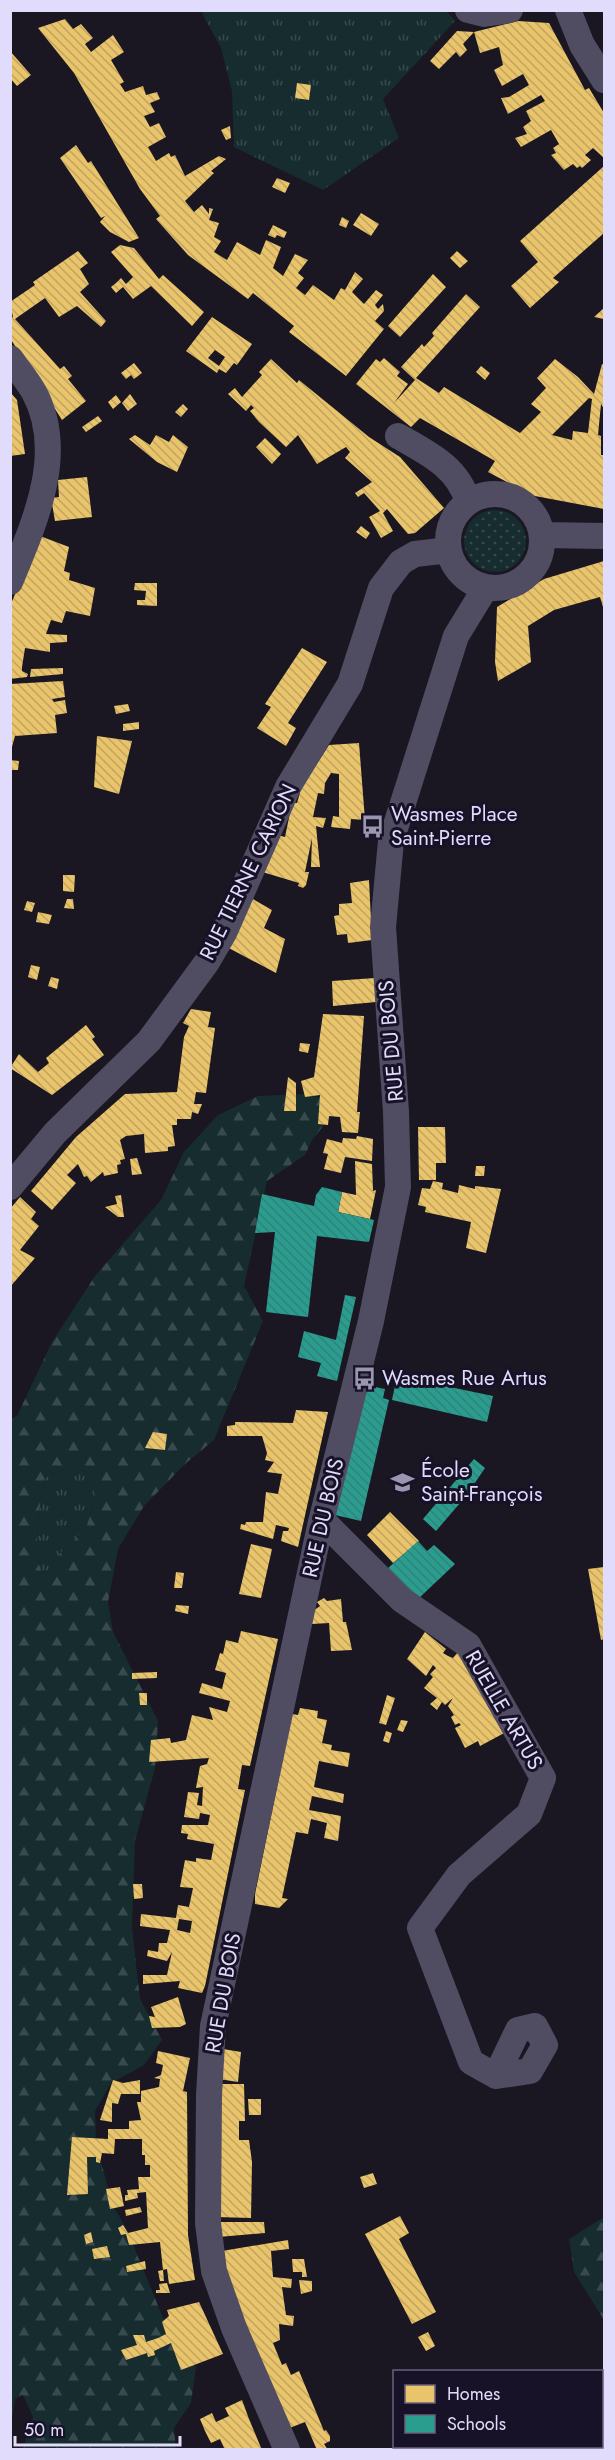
<svg xmlns="http://www.w3.org/2000/svg" width="615" height="2460" font-family="Jost,sans-serif">
<style>
.grass{fill:url(#grass-tufts)}
.forest{fill:url(#forest-firs);fill-rule:evenodd}
.park{fill:url(#park-dots)}
.homes{fill:url(#homes-back-hatch);fill-rule:evenodd}
.schools{fill:url(#schools-back-hatch)}
.lines{fill:none;stroke-linecap:round;stroke-linejoin:round}
.minor{stroke:#504d62;stroke-width:26}
.labels{text-anchor:middle;dominant-baseline:central;stroke-width:6;stroke-linejoin:round;paint-order:stroke}
.poi-label{font-size:21px;fill:#e1dbfc;stroke:#171227;text-anchor:start}
.street-label{font-size:21px;fill:#e1dbfc;stroke:#171227}
</style>
<defs>
<pattern id="grass-tufts" width="24" height="20" patternUnits="userSpaceOnUse" patternTransform="scale(1.5)"><rect width="24" height="20" fill="#162c2e"/><path d="M3 7l-1-3M5 7V3M7 7l1-3M15 17l-1-3M17 17v-4M19 17l1-3" fill="none" stroke="#384a4d"/></pattern>
<pattern id="forest-firs" width="22" height="20" patternUnits="userSpaceOnUse" patternTransform="scale(1.5)"><rect width="22" height="20" fill="#162c2e"/><path d="M5 1l3.5 6h-7zM16 11l3.5 6h-7z" fill="#384a4d"/></pattern>
<pattern id="park-dots" width="8" height="8" patternUnits="userSpaceOnUse" patternTransform="scale(1.5)"><rect width="8" height="8" fill="#162c2e"/><path d="M2 2h.1M6 6h.1" fill="none" stroke="#384a4d" stroke-width="1.8" stroke-linecap="round"/></pattern>
<pattern id="homes-back-hatch" width="6" height="6" patternUnits="userSpaceOnUse" patternTransform="scale(1.5)"><rect width="6" height="6" fill="#e9c46a"/><path d="M-1 5l2 2M0 0l6 6M5-1l2 2" fill="none" stroke="#c0a462"/></pattern>
<pattern id="schools-back-hatch" width="6" height="6" patternUnits="userSpaceOnUse" patternTransform="scale(1.5)"><rect width="6" height="6" fill="#2a9d8f"/><path d="M-1 5l2 2M0 0l6 6M5-1l2 2" fill="none" stroke="#32827b"/></pattern>
</defs>
<rect width="100%" height="100%" fill="#1a1722"/>
<path class="grass" d="M 446,10 L 455,21 L 383,99 L 399,138 L 323,190 L 234,147 L 232,91 L 221,48 L 201,11 Z
M 70,1466 L 86,1472 L 93,1480 L 95,1496 L 86,1529 L 61,1552 L 49,1570 L 43,1574 C 31,1557 40,1499 45,1478 Z"/>
<path class="forest" d="M 302,1094 L 323,1098 L 333,1114 L 312,1140 L 305,1155 L 267,1181 L 244,1286 L 263,1321 L 214,1440 L 185,1464 L 144,1506 L 118,1549 L 108,1602 L 113,1632 L 158,1721 L 155,1768 L 135,1841 L 132,1928 L 140,1999 L 162,2040 L 144,2065 L 111,2083 L 95,2111 L 96,2142 L 112,2204 L 127,2230 L 168,2330 L 196,2367 L 191,2403 L 174,2428 L 176,2449 L 23,2449 L 33,2417 L 23,2395 L 15,2399 L 11,2425 L 11,1419 L 17,1416 L 52,1342 L 95,1276 L 161,1200 L 184,1152 L 218,1115 L 258,1096 ZM 70,1466 L 86,1472 L 93,1480 L 95,1496 L 86,1529 L 61,1552 L 49,1570 L 43,1574 C 31,1557 40,1499 45,1478 Z
M 604,2217 L 604,2320 L 574,2272 L 569,2239 Z"/>
<path class="park" d="M464 541a31 31 0 1 1 62 0a31 31 0 1 1-62 0Z"/>
<path class="homes" d="M 65,19 L 73,29 L 81,24 L 93,38 L 85,44 L 91,52 L 113,35 L 124,52 L 111,60 L 124,82 L 120,84 L 125,92 L 143,86 L 146,95 L 157,92 L 160,99 L 150,103 L 155,112 L 144,116 L 150,127 L 159,123 L 166,137 L 148,147 L 156,161 L 169,153 L 171,157 L 175,155 L 185,176 L 219,156 L 226,159 L 211,171 L 214,173 L 185,201 L 194,212 L 202,205 L 209,214 L 209,208 L 213,209 L 209,220 L 219,223 L 214,237 L 221,241 L 214,252 L 227,260 L 237,242 L 260,255 L 266,240 L 281,247 L 273,268 L 283,276 L 295,254 L 308,260 L 298,273 L 304,278 L 296,288 L 305,295 L 313,285 L 334,300 L 341,288 L 345,290 L 355,272 L 363,279 L 352,292 L 364,304 L 376,290 L 383,295 L 375,305 L 378,309 L 383,304 L 384,311 L 375,321 L 384,329 L 346,376 L 289,332 L 294,326 L 253,293 L 248,299 L 188,255 L 156,219 L 160,216 L 140,189 L 74,73 L 38,28 Z
M 518,21 L 549,23 L 585,90 L 589,88 L 604,113 L 604,158 L 593,148 L 585,155 L 591,160 L 582,168 L 580,166 L 577,168 L 573,164 L 564,170 L 551,155 L 556,153 L 553,148 L 559,144 L 551,130 L 521,147 L 515,138 L 527,134 L 523,127 L 531,121 L 526,111 L 545,101 L 541,95 L 508,114 L 501,98 L 509,97 L 529,85 L 523,74 L 502,86 L 494,70 L 503,65 L 499,47 L 480,53 L 474,32 Z
M 457,31 L 474,32 L 463,44 L 467,50 L 460,57 L 456,52 L 439,69 L 430,61 Z
M 10,51 L 31,75 L 17,86 L 10,78 Z
M 297,83 L 311,85 L 309,100 L 295,98 Z
M 230,126 L 231,138 L 226,140 L 221,130 Z
M 76,145 L 88,163 L 91,161 L 139,238 L 129,242 L 110,232 L 100,222 L 105,216 L 101,218 L 60,158 Z
M 604,166 L 604,233 L 553,278 L 559,282 L 530,308 L 511,286 L 538,262 L 520,241 Z
M 277,178 L 290,183 L 285,193 L 272,187 Z
M 361,213 L 379,224 L 371,236 L 353,225 Z
M 342,217 L 349,221 L 346,228 L 339,225 Z
M 273,225 L 287,232 L 284,238 L 277,235 L 275,238 L 268,235 Z
M 120,245 L 134,248 L 159,279 L 163,275 L 204,312 L 192,326 L 151,286 L 133,299 L 123,287 L 116,293 L 111,287 L 116,283 L 121,278 L 126,284 L 133,277 L 111,252 Z
M 78,251 L 88,263 L 80,269 L 89,284 L 80,292 L 106,321 L 101,327 L 77,306 L 59,317 L 45,298 L 15,319 L 60,369 L 64,366 L 72,376 L 68,379 L 86,401 L 62,420 L 10,338 L 10,318 L 13,317 L 10,302 L 35,285 L 33,282 Z
M 457,251 L 468,261 L 460,268 L 450,258 Z
M 433,274 L 446,287 L 400,337 L 388,326 Z
M 466,294 L 480,307 L 416,378 L 439,393 L 444,387 L 520,433 L 541,412 L 531,404 L 546,388 L 537,378 L 555,359 L 578,377 L 594,394 L 602,364 L 604,365 L 604,409 L 601,404 L 598,435 L 601,436 L 601,455 L 604,455 L 604,509 L 535,496 L 505,481 L 488,472 L 495,461 L 420,418 L 411,427 L 356,384 L 376,359 L 380,362 L 384,358 L 400,372 L 397,376 L 408,384 L 394,403 L 415,380 L 401,367 L 422,344 L 424,347 L 434,336 L 432,333 ZM 589,398 L 592,399 L 588,433 L 573,431 L 572,440 L 552,435 Z
M 604,308 L 604,319 L 594,317 Z
M 212,317 L 252,344 L 237,365 L 234,363 L 226,373 L 219,369 L 217,373 L 186,351 ZM 215,350 L 225,357 L 219,366 L 208,358 Z
M 271,359 L 297,383 L 299,380 L 369,437 L 400,457 L 444,508 L 415,533 L 408,534 L 387,509 L 383,513 L 393,531 L 381,538 L 369,517 L 380,511 L 364,493 L 358,497 L 355,493 L 372,482 L 345,458 L 350,452 L 346,447 L 317,464 L 298,435 L 286,447 L 259,422 L 250,411 L 254,408 L 251,405 L 246,411 L 228,394 L 235,388 L 242,397 L 262,375 L 259,372 Z
M 134,363 L 142,373 L 134,379 L 131,375 L 126,379 L 121,373 Z
M 481,366 L 490,373 L 485,380 L 476,372 Z
M 10,392 L 17,400 L 25,454 L 10,456 Z
M 130,394 L 137,404 L 128,411 L 122,403 Z
M 116,395 L 121,402 L 113,409 L 108,402 Z
M 183,404 L 188,409 L 181,417 L 175,412 Z
M 98,416 L 102,421 L 86,432 L 82,427 Z
M 135,435 L 150,445 L 156,435 L 169,442 L 173,435 L 188,447 L 177,472 L 157,462 L 129,439 Z
M 265,438 L 281,454 L 272,464 L 256,447 Z
M 87,477 L 92,517 L 55,521 L 51,498 L 59,497 L 58,480 Z
M 361,526 L 370,533 L 366,539 L 356,532 Z
M 40,536 L 69,547 L 64,571 L 70,573 L 69,580 L 95,588 L 90,616 L 66,611 L 62,623 L 51,620 L 46,634 L 67,635 L 67,642 L 50,643 L 50,652 L 25,648 L 22,667 L 22,671 L 28,674 L 27,677 L 10,679 L 10,606 Z
M 604,561 L 604,610 L 600,597 L 554,610 L 528,626 L 531,662 L 498,681 L 495,662 L 497,607 L 544,579 Z
M 135,583 L 157,583 L 157,606 L 137,605 L 137,600 L 145,600 L 146,591 L 134,590 Z
M 302,648 L 327,662 L 288,723 L 296,728 L 286,746 L 257,728 L 271,707 L 265,704 Z
M 63,668 L 63,674 L 30,677 L 31,669 Z
M 63,681 L 65,697 L 52,699 L 54,702 L 65,700 L 67,713 L 55,715 L 57,733 L 15,736 L 10,754 L 10,684 Z
M 128,704 L 130,711 L 116,714 L 114,706 Z
M 139,722 L 139,729 L 123,731 L 123,724 Z
M 97,736 L 132,741 L 119,794 L 94,787 Z
M 359,743 L 365,820 L 351,819 L 350,829 L 331,827 L 333,816 L 339,817 L 339,774 L 331,773 L 325,783 L 324,794 L 318,793 L 313,817 L 326,818 L 323,828 L 316,826 L 320,867 L 311,867 L 312,838 L 305,872 L 309,872 L 306,885 L 303,888 L 298,886 L 299,883 L 259,871 L 277,835 L 285,837 L 292,803 L 297,803 L 301,789 L 329,745 Z
M 10,760 L 19,761 L 18,770 L 10,770 Z
M 63,875 L 75,875 L 74,892 L 63,891 Z
M 369,880 L 372,940 L 348,943 L 347,934 L 337,935 L 334,916 L 339,915 L 339,904 L 352,903 L 350,883 Z
M 251,898 L 272,910 L 264,928 L 285,939 L 276,973 L 225,946 Z
M 67,899 L 73,899 L 74,909 L 64,908 Z
M 27,901 L 35,903 L 32,912 L 24,910 Z
M 38,912 L 52,915 L 49,924 L 36,922 Z
M 31,965 L 40,967 L 37,980 L 28,977 Z
M 51,977 L 59,979 L 57,989 L 48,986 Z
M 375,978 L 376,1002 L 333,1006 L 332,981 Z
M 191,1009 L 211,1012 L 208,1027 L 215,1028 L 206,1093 L 196,1092 L 194,1104 L 202,1104 L 198,1114 L 192,1112 L 191,1119 L 177,1119 L 177,1125 L 172,1125 L 175,1146 L 168,1147 L 168,1151 L 145,1153 L 144,1134 L 126,1136 L 120,1140 L 125,1159 L 120,1160 L 121,1164 L 117,1165 L 118,1173 L 104,1176 L 103,1172 L 91,1182 L 87,1176 L 84,1177 L 78,1164 L 67,1175 L 76,1183 L 52,1210 L 31,1191 L 76,1137 L 125,1094 L 177,1092 L 184,1037 L 189,1026 L 183,1023 Z
M 323,1014 L 364,1016 L 357,1112 L 360,1112 L 358,1133 L 342,1132 L 340,1117 L 329,1116 L 328,1125 L 318,1124 L 320,1095 L 305,1097 L 301,1081 L 314,1077 Z
M 86,1025 L 95,1037 L 92,1039 L 104,1055 L 52,1095 L 10,1068 L 19,1054 L 38,1072 L 49,1063 L 46,1058 Z
M 300,1043 L 310,1044 L 308,1053 L 299,1051 Z
M 288,1077 L 296,1083 L 296,1111 L 284,1111 Z
M 418,1127 L 445,1127 L 446,1163 L 436,1163 L 436,1180 L 419,1180 Z
M 357,1136 L 373,1139 L 372,1161 L 345,1157 L 341,1173 L 324,1169 L 328,1154 L 323,1153 L 327,1139 L 342,1143 L 343,1138 L 356,1139 Z
M 137,1158 L 142,1174 L 132,1175 L 130,1159 Z
M 355,1161 L 372,1164 L 373,1191 L 376,1190 L 370,1219 L 338,1212 L 342,1192 L 356,1195 Z
M 476,1166 L 485,1166 L 484,1176 L 475,1176 Z
M 433,1181 L 443,1183 L 442,1189 L 458,1193 L 459,1185 L 475,1189 L 475,1186 L 501,1189 L 486,1253 L 466,1248 L 471,1222 L 425,1212 L 426,1207 L 418,1205 L 422,1188 L 430,1189 Z
M 121,1195 L 124,1217 L 118,1217 L 105,1207 L 117,1204 L 115,1196 Z
M 20,1197 L 36,1212 L 31,1219 L 39,1226 L 20,1250 L 35,1258 L 10,1287 L 10,1209 Z
M 296,1410 L 328,1412 L 298,1547 L 281,1541 L 283,1531 L 288,1531 L 289,1528 L 276,1525 L 273,1539 L 240,1529 L 241,1524 L 245,1525 L 246,1522 L 263,1522 L 266,1492 L 278,1494 L 282,1474 L 267,1472 L 274,1462 L 265,1460 L 267,1453 L 262,1436 L 227,1436 L 227,1426 L 235,1425 L 235,1422 L 293,1423 Z
M 153,1432 L 167,1434 L 165,1450 L 145,1448 Z
M 390,1512 L 419,1541 L 393,1563 L 367,1535 Z
M 251,1544 L 272,1549 L 261,1598 L 239,1594 Z
M 604,1567 L 604,1639 L 601,1640 L 588,1569 Z
M 176,1572 L 184,1573 L 182,1588 L 174,1588 Z
M 324,1598 L 327,1601 L 341,1599 L 343,1622 L 346,1622 L 352,1650 L 331,1651 L 329,1623 L 312,1624 L 313,1611 L 320,1606 L 317,1602 Z
M 176,1605 L 189,1606 L 188,1614 L 175,1611 Z
M 241,1631 L 278,1639 L 250,1766 L 242,1765 L 238,1789 L 245,1790 L 205,1986 L 202,1993 L 178,1988 L 180,1981 L 143,1984 L 143,1975 L 167,1975 L 172,1952 L 167,1961 L 147,1956 L 148,1950 L 158,1952 L 159,1943 L 167,1943 L 170,1930 L 140,1926 L 141,1914 L 176,1918 L 178,1905 L 189,1907 L 193,1888 L 180,1887 L 185,1860 L 196,1862 L 196,1858 L 211,1860 L 214,1844 L 187,1839 L 188,1834 L 181,1833 L 182,1825 L 208,1825 L 210,1815 L 200,1813 L 199,1819 L 184,1817 L 188,1792 L 199,1793 L 197,1805 L 202,1806 L 203,1787 L 196,1788 L 200,1766 L 207,1764 L 209,1758 L 149,1762 L 151,1740 L 170,1738 L 171,1743 L 186,1740 L 192,1715 L 213,1720 L 209,1707 L 227,1712 L 230,1701 L 199,1693 L 202,1683 L 222,1689 L 226,1673 L 215,1670 L 220,1653 L 223,1654 L 226,1640 L 238,1643 ZM 179,1919 L 192,1921 L 190,1933 L 177,1930 Z
M 425,1632 L 446,1649 L 443,1653 L 448,1656 L 453,1658 L 459,1651 L 508,1731 L 480,1746 L 478,1741 L 465,1748 L 455,1728 L 461,1725 L 459,1723 L 455,1725 L 451,1717 L 454,1715 L 448,1706 L 453,1698 L 445,1705 L 442,1702 L 437,1710 L 430,1704 L 437,1698 L 424,1688 L 433,1677 L 430,1674 L 436,1668 L 433,1665 L 426,1676 L 407,1659 Z
M 157,1672 L 157,1678 L 132,1679 L 132,1673 Z
M 139,1693 L 147,1693 L 147,1705 L 140,1705 Z
M 387,1695 L 395,1698 L 386,1725 L 379,1723 Z
M 300,1708 L 318,1711 L 317,1718 L 327,1720 L 322,1743 L 332,1745 L 331,1750 L 350,1753 L 348,1767 L 319,1761 L 314,1787 L 344,1794 L 343,1803 L 312,1796 L 309,1810 L 341,1816 L 338,1841 L 324,1838 L 327,1823 L 311,1819 L 308,1834 L 296,1832 L 282,1898 L 288,1899 L 279,1908 L 255,1904 L 255,1894 L 292,1714 L 298,1715 Z
M 401,1720 L 408,1721 L 403,1732 L 397,1730 Z
M 386,1731 L 392,1733 L 389,1743 L 383,1741 Z
M 133,1884 L 142,1884 L 143,1898 L 134,1899 Z
M 178,1997 L 186,2024 L 180,2027 L 152,2028 L 149,2016 L 155,2017 L 151,2007 Z
M 223,2049 L 241,2052 L 238,2082 L 219,2079 Z
M 158,2051 L 190,2058 L 183,2091 L 187,2092 L 188,2235 L 195,2280 L 169,2284 L 167,2269 L 163,2270 L 164,2281 L 160,2281 L 158,2271 L 163,2270 L 160,2242 L 129,2245 L 126,2234 L 121,2235 L 118,2228 L 123,2225 L 128,2233 L 148,2228 L 146,2192 L 137,2193 L 138,2198 L 125,2201 L 125,2195 L 128,2195 L 127,2190 L 139,2189 L 138,2177 L 150,2177 L 150,2165 L 145,2165 L 145,2155 L 142,2155 L 142,2139 L 115,2139 L 114,2154 L 102,2153 L 100,2163 L 96,2162 L 96,2157 L 87,2157 L 88,2194 L 67,2195 L 72,2137 L 108,2139 L 108,2129 L 129,2129 L 129,2121 L 141,2120 L 137,2102 L 141,2102 L 141,2091 L 159,2087 L 160,2079 L 154,2078 L 161,2075 L 163,2065 L 156,2063 Z
M 113,2080 L 123,2083 L 140,2080 L 140,2094 L 121,2094 L 118,2104 L 112,2103 L 112,2122 L 100,2120 Z
M 218,2084 L 244,2084 L 245,2121 L 239,2121 L 239,2140 L 249,2140 L 252,2162 L 251,2218 L 216,2217 Z
M 248,2099 L 261,2099 L 261,2115 L 249,2115 Z
M 373,2173 L 377,2184 L 364,2188 L 360,2177 Z
M 120,2187 L 124,2206 L 110,2209 L 106,2189 Z
M 140,2207 L 142,2212 L 126,2216 L 125,2210 Z
M 400,2216 L 409,2233 L 399,2239 L 436,2312 L 412,2324 L 365,2234 Z
M 217,2222 L 264,2222 L 265,2233 L 218,2237 Z
M 91,2232 L 93,2242 L 86,2244 L 84,2235 Z
M 288,2240 L 289,2249 L 271,2251 L 273,2277 L 292,2279 L 291,2288 L 282,2287 L 286,2315 L 294,2316 L 293,2326 L 279,2324 L 280,2340 L 273,2343 L 282,2365 L 286,2363 L 291,2375 L 299,2371 L 324,2431 L 326,2430 L 330,2436 L 330,2441 L 324,2444 L 328,2450 L 317,2450 L 305,2422 L 287,2429 L 236,2307 L 222,2251 Z
M 107,2246 L 110,2257 L 94,2259 L 92,2249 Z
M 292,2259 L 304,2259 L 307,2277 L 302,2277 L 302,2272 L 293,2272 Z
M 145,2261 L 146,2269 L 127,2272 L 126,2266 Z
M 299,2280 L 312,2281 L 312,2291 L 301,2294 Z
M 167,2283 L 170,2293 L 156,2293 L 156,2290 L 160,2290 L 159,2284 Z
M 199,2302 L 223,2354 L 181,2370 L 171,2343 L 154,2351 L 155,2355 L 148,2357 L 147,2353 L 126,2360 L 121,2350 L 137,2345 L 133,2335 L 144,2335 L 146,2342 L 158,2338 L 166,2334 L 162,2322 L 169,2316 L 167,2310 Z
M 428,2332 L 435,2346 L 426,2351 L 418,2337 Z
M 242,2400 L 249,2419 L 262,2450 L 225,2450 L 220,2439 L 211,2443 L 205,2431 L 200,2419 L 212,2413 L 216,2422 L 229,2416 L 225,2408 Z"/>
<path class="schools" d="M 322,1187 L 342,1192 L 338,1212 L 374,1220 L 369,1242 L 317,1236 L 308,1317 L 266,1312 L 275,1232 L 255,1233 L 262,1194 L 314,1206 L 316,1195 Z
M 345,1295 L 356,1297 L 337,1381 L 317,1376 L 321,1363 L 298,1357 L 304,1331 L 336,1340 Z
M 397,1376 L 493,1396 L 487,1422 L 392,1400 Z
M 365,1385 L 385,1389 L 383,1398 L 389,1400 L 361,1521 L 335,1515 Z
M 474,1459 L 485,1468 L 466,1496 L 436,1531 L 423,1519 Z
M 418,1541 L 427,1551 L 434,1545 L 455,1564 L 418,1599 L 387,1569 Z"/>
<g class="lines">
<path class="minor" d="M 468,10 L 484,14 L 510,10
M 568,10 L 582,45 L 604,80
M 10,358 C 18,369 27,380 34,392 C 67,453 34,524 10,582
M 398,436 C 428,453 458,467 468,502
M448 541a47 47 0 1 1 94 0a47 47 0 1 1-94 0Z
M 543,535 L 604,536
M 10,1187 L 55,1133 L 149,1041 L 207,962 L 224,933 L 288,787 L 350,684 L 381,588 L 401,562 L 415,554 L 449,550
M 322,1520 L 402,1600 L 468,1645 L 543,1778 L 529,1814 L 459,1875 L 420,1928 L 471,2062 L 496,2076 L 530,2071 L 545,2045 L 535,2026 L 518,2030 L 496,2076
M 287,2450 L 234,2328 L 214,2271 L 208,2223 L 209,2095 L 213,2026 L 320,1526 L 371,1321 L 398,1187 L 396,1112 L 383,927 L 391,841 L 456,636 L 486,587"/>
</g>
<defs>
<symbol id="bus-bare" viewBox="-9 -9 18 18"><path d="M-5-6H5V4H4V6H2V4H-2V6H-4V4H-5ZM-3.5-4V0h7V-4ZM-3.5 1.2v1.5H-2V1.2ZM2 1.2v1.5H3.5V1.2Z" fill="#9b96b0" stroke="#171227" stroke-width="2.5" paint-order="stroke"/></symbol>
<symbol id="school-bare" viewBox="-9 -9 18 18"><path d="M0-5L7-2L0 1L-7-2ZM-4 1L0 2.5L4 1V4Q0 6-4 4Z" fill="#9b96b0" stroke="#171227" stroke-width="2.5" paint-order="stroke"/></symbol>
</defs>
<g fill-rule="evenodd">
<use href="#bus-bare" x="356" y="810" width="33" height="33"/>
<use href="#bus-bare" x="348" y="1362" width="33" height="33"/>
<use href="#school-bare" x="386" y="1466" width="33" height="33"/>
</g>
<g class="labels">
<g class="poi-label">
<text x="391" y="814">Wasmes Place<tspan x="391" dy="24">Saint-Pierre</tspan></text>
<text x="382" y="1378">Wasmes Rue Artus</text>
<text x="421" y="1470">École<tspan x="421" dy="24">Saint-François</tspan></text>
</g>
<g class="street-label">
<text transform="translate(248 872) rotate(-64)">RUE TIERNE CARION</text>
<text transform="translate(391 1041) rotate(-95)">RUE DU BOIS</text>
<text transform="translate(323 1518) rotate(-77)">RUE DU BOIS</text>
<text transform="translate(504 1710) rotate(60)">RUELLE ARTUS</text>
<text transform="translate(223 1993) rotate(-80)">RUE DU BOIS</text>
</g>
</g>
<rect width="615" height="2460" fill="none" stroke="#e1dbfc" stroke-width="24"/>
<rect x="393" y="2370" width="210" height="78" fill="#171227" stroke="#68627c" stroke-width="1.5"/>
<rect x="405" y="2385" width="30" height="18" fill="#e9c46a" stroke="#68627c" stroke-width="1.5"/>
<text x="447" y="2400" font-size="18" fill="#e1dbfc">Homes</text>
<rect x="405" y="2415" width="30" height="18" fill="#2a9d8f" stroke="#68627c" stroke-width="1.5"/>
<text x="447" y="2430" font-size="18" fill="#e1dbfc">Schools</text>
<path d="M15 2436v9h165v-9" fill="none" stroke="#e1dbfc" stroke-width="3"/>
<text x="24" y="2436" font-size="18" fill="#e1dbfc" stroke="#171227" stroke-width="4.5" paint-order="stroke">50 m</text>
</svg>
